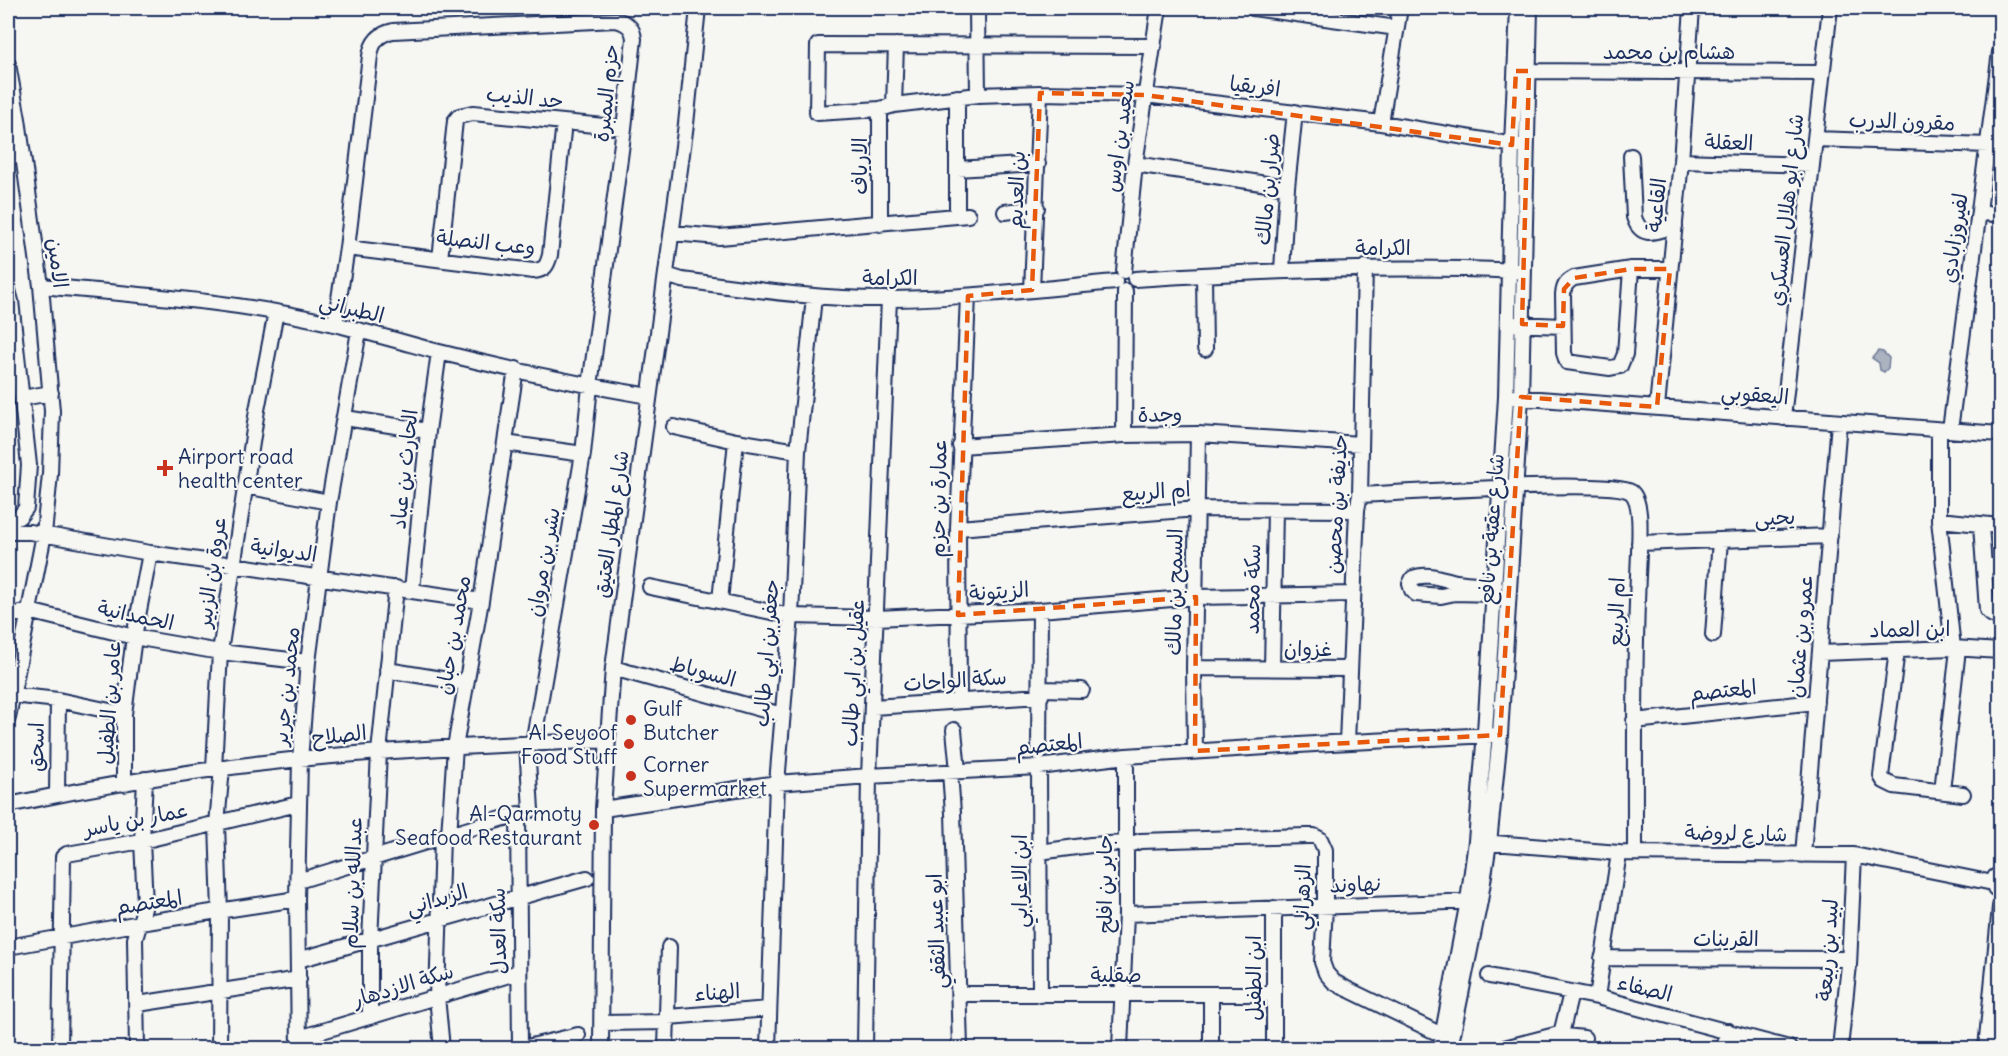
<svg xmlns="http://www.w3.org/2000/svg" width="2008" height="1056" font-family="Delius,'Playpen Sans Arabic',sans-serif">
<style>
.water{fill:#abb2c0;stroke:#717e99;stroke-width:1.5}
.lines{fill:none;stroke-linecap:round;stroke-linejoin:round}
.minor-casing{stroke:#1b2f5e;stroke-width:18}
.minor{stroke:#f6f6f2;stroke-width:14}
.marked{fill:none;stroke:#e8590c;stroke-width:4.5;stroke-dasharray:12 8;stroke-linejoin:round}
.poi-dot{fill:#c8321e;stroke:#f6f6f2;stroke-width:2}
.labels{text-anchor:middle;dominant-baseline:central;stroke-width:4.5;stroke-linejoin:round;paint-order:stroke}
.street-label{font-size:21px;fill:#1b2f5e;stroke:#f6f6f2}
.poi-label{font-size:21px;fill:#1b2f5e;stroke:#f6f6f2;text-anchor:start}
</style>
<rect width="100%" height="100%" fill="#f6f6f2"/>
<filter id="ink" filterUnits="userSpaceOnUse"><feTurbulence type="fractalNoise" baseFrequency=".0167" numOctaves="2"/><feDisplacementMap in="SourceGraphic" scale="12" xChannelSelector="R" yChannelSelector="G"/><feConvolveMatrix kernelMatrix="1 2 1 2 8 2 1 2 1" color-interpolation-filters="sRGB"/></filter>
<g filter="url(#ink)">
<path class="water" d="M 1878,351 L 1883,352 L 1889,358 L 1888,368 L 1884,372 L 1880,370 L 1879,363 L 1872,358 Z"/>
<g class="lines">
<defs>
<path id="minor" d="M 977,8 L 978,95
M 1253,8 L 1397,28
M 1154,46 L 818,45 L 817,113 L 880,109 L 894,105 L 978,95 L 1040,93 L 1145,95 L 1381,123 L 1526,147
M 8,64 L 18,119 L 41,286 L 52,411 L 50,474 L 44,534 L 8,718
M 1521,71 L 1822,73
M 894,105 L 896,45
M 1381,123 L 1400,8
M 1815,139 L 1988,145
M 1631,156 L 1634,217 C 1641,240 1657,231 1675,226
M 8,157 L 22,154
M 1681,161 L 1812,165
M 1135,164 L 1287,187
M 957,169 L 1038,164
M 1005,212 L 1037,208
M 1979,212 L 2000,215
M 957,216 L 957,97
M 880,224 L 880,109
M 672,233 L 719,237 L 968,215
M 347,248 L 533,271 C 545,270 547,266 550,255 L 564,122
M 440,259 L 455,121 L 459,116 L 473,113 L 624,128
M 1631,269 L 1625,354 L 1620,366 L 1610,368 L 1567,362 L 1564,353 L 1563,294 C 1564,286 1566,282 1574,278 L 1631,269 L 1670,269
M 1282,270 L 1287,187 L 1295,112
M 1124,271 L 1135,164 L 1159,8
M 666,275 L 682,280 C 751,289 821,300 891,299 C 966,298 1040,289 1115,282
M 1204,275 L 1205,349
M 1135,279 C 1262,271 1389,265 1516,271
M 41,286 C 139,295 238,301 334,324 C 368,332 402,342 435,351 C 506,369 577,384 649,396
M 8,290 L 11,301 L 29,465 L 26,508 L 19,517 L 8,521
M 1032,290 L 1040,93
M 335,324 L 347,248 L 370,56 C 372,41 379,34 393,31 L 615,20 C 626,22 633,27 634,39 L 624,128 L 590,386 L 583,454 L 533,744
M 1514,324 L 1563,326
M 1514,397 L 2000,434
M 22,398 L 51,393
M 1657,407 L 1681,161 L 1692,8
M 345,418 L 428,431
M 1783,418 L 1830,8
M 674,427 L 736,441 L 798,451
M 1939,430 L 1939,520 L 1953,648
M 1950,430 L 2000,52
M 1124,435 L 1125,291
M 505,443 L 583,454
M 960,446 L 1124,435 L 1198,434 L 1361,444
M 245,486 L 329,502
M 1360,495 C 1397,493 1613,479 1631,492 C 1643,502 1639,538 1639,553 C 1634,653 1635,753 1635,853
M 1939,520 L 2000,526
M 1981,525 L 1987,610 L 1991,614 L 2000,618
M 958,528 L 1197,509 L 1357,510
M 8,532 L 30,532 L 150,553 L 481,601
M 1639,543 L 1830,536
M 1984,566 L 2000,566
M 650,587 L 791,616 L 877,618 L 1040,610 L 1196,597 L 1353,594
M 412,590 L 428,431 L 439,352
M 1494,594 L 1455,593 L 1441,596 L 1416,594 L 1412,590 L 1410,584 L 1413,578 C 1427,572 1442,579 1456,582 C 1469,584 1482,584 1495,585
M 720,601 L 736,441
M 8,616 L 29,611 L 134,637 L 220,652 L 308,662
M 1713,635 L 1720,540
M 1897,650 L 1881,776 L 1884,781 L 1894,786 L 1963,794
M 1820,653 L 1953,648 L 2000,651
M 613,668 L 782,715
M 1194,668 L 1349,669
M 1272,668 L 1275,510
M 387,670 L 466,683
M 1041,689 L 1082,690
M 12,695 L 58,700 L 124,714
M 959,701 L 958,528 L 968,296
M 873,707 L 1041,696
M 1634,721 L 1816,702
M 954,730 L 958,771
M 1347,742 L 1357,510 L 1360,495 L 1365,267
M 527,744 L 531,810
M 1195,751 L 1194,668 L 1198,434
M 1039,753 L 1040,610
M 1039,767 L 1040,995
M 214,769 L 220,652 L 257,410 L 276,312
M 950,772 L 953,813 L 960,1048
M 124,784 L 124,714 L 134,637 L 150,553
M 1942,791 L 1958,649
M 57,795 L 58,700
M 8,805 C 130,779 255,761 380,752 C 456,746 531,744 607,740
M 603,809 L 777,783 L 869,776 L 1039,767 L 1126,756 L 1331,743 L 1491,735
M 449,835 L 455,747 L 481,601 L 516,369
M 442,837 L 437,997 L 442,1048
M 1481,842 L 1619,853 L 1854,855 L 1993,883
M 1126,846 L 1140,841 L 1307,836 L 1314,836 L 1320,839 L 1325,850 L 1325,907 L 1322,962 L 1326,973 L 1334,982 L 1345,988 L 1450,1039
M 1039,852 L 1091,845 L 1126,843
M 1803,855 L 1839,422
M 2000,874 L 1995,877 L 1993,883 L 1995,888 L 2000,891
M 298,881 L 518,814 L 520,1048
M 1274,908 L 1274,1048
M 1126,914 L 1475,901
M 8,947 L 140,923 L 297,899
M 1602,958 L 1848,959
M 298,960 L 587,878
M 1489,976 L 1597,997 L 1789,1048
M 959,994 L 1273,994
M 1211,995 L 1211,1048
M 1597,997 L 1619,853
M 138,1004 L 299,979
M 370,1017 L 370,940 L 379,752 L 396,588
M 668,1017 L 769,1009
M 602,1023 L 668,1022
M 1561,1034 L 1571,993
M 299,1038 L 519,972
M 60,1048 L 63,857 L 67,854 L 142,841 L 298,804
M 137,1048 L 135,939 L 145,905 L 142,841 L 145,779
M 219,1048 L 220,912 L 217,824 L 222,768
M 299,1048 L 297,899 L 300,760 L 308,662 L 329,502 L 359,331
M 523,1048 L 578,1035
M 601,1048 L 603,809 L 613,668 L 686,124 L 698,8
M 666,1048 L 669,947
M 768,1048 L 777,783 L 791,616 L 798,451 L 814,297
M 865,1048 L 869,776 L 889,299
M 1120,1048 L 1126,914 L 1126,756
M 1440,1048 L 1468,901 L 1476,841 L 1485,732 L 1506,397 L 1512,145 L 1518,8
M 1450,1048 L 1480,901 L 1489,843 L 1500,735 L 1521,397 L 1530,8
M 1504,1048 L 1555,1035 L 1584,1038
M 1723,1048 L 1728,1031
M 1840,1048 L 1849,965 L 1854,855
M 1986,1048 L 2000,907"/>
</defs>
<use href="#minor" class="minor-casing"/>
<use href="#minor" class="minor"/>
</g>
</g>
<path class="marked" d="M 1516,71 L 1529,71 L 1522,324 L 1563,326 L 1564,289 L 1574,278 L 1631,269 L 1670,269 L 1657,407 L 1521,397 L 1500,735 L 1195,751 L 1196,597 L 958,615 L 968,296 L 1032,290 L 1040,93 L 1145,95 L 1512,145 Z"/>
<g class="poi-dot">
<path d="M162 459h6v6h6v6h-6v6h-6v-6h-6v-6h6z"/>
<circle cx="631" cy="720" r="6"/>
<circle cx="629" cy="744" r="6"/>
<circle cx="631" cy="776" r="6"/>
<circle cx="594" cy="825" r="6"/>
</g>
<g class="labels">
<g class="street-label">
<text x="1669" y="51">هشام بن محمد</text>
<text transform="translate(1255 86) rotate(7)">افريقيا</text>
<text transform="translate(606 93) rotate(-84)">حزم البمبرة</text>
<text transform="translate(525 97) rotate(6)">حد الذيب</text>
<text transform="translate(1902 121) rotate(2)">مقرون الدرب</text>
<text transform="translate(1119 136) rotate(-82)">سعيد بن اوس</text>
<text transform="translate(1729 142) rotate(2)">العقلة</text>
<text transform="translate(859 166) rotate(-90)">الارياف</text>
<text transform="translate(1267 189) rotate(-85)">ضرار بن مالك</text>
<text transform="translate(1016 190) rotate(-88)">بن العديم</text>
<text transform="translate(1656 205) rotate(-84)">القاعية</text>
<text transform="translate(1786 210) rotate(-84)">شارع ابو هلال العسكري</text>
<text transform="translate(1954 238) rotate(-82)">لفيروزابادي</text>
<text transform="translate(486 242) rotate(6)">وعب النصلة</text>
<text x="1383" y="247">الكرامة</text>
<text transform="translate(58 263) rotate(83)">الامين</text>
<text x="890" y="277">الكرامة</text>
<text transform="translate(352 308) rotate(14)">الطبراني</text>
<text transform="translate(1755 394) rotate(5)">اليعقوبي</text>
<text transform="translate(1160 414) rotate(-1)">وجدة</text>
<text transform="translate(404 469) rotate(-84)">الحارث بن عباد</text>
<text transform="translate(1156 491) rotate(-4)">ام الربيع</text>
<text transform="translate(938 498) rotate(-89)">عمارة بن حزم</text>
<text transform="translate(1336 504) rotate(-87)">حذيفة بن محصن</text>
<text transform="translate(1775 517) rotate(-2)">يحيى</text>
<text transform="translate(611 524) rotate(-82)">شارع المطار العتيق</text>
<text transform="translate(1491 529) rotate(-86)">شارع عقبة بن نافع</text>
<text transform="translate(284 550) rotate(8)">الديوانية</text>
<text transform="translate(543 562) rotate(-80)">بشر بن مروان</text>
<text transform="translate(211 572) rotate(-82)">عروة بن الزبير</text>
<text transform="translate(1252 589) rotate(-89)">سكة محمد</text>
<text transform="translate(999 591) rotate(-4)">الزيتونة</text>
<text transform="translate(1174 592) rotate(-89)">السمح بن مالك</text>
<text transform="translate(1616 612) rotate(-88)">ام الربيع</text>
<text transform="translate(136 615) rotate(12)">الحمدانية</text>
<text transform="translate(1910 629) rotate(-1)">ابن العماد</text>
<text transform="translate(453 635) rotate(-80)">محمد بن حبان</text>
<text transform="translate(1800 636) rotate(-85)">عمرو بن عثمان</text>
<text x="1308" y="648">غزوان</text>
<text transform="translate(766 653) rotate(-86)">جعفر بن ابي طالب</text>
<text transform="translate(703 671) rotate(15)">السوباط</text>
<text transform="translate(853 673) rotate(-87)">عقيل بن ابي طالب</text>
<text transform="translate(955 680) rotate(-4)">سكة الواحات</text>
<text transform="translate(286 686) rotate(-84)">محمد بن جرير</text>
<text transform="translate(1723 690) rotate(-6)">المعتصم</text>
<text transform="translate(109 702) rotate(-86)">عامر بن الطفيل</text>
<text transform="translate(339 735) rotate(-6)">الصلاح</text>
<text transform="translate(1049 744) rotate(-6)">المعتصم</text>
<text transform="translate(36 747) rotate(-89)">اسحق</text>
<text transform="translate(136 819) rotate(-11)">عمار بن ياسر</text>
<text transform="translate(1736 833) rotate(1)">شارع لروضة</text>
<text transform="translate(1019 881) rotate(-90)">ابن الاعرابي</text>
<text transform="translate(352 883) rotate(-88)">عبدالله بن سلام</text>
<text transform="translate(1104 884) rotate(-90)">جابر بن افلح</text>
<text transform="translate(1356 884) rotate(-2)">نهاوند</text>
<text transform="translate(1302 897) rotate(-88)">الزهراني</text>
<text transform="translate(437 899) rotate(-16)">الزبداني</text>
<text transform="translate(149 902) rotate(-9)">المعتصم</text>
<text transform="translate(498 931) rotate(-91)">سكة العدل</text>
<text transform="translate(936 931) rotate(-92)">ابو عبيد الثقفي</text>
<text x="1726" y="938">القرينات</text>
<text transform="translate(1827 950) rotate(-86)">لبيد بن ربيعة</text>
<text x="1116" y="974">صقلية</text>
<text transform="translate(1253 978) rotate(-90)">ابن الطفيل</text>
<text transform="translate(403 985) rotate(-17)">سكة الازدهار</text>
<text transform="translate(1645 988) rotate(14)">الصفاء</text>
<text transform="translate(717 992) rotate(-4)">الهناء</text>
</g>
<g class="poi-label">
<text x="178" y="456">Airport road<tspan x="178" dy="24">health center</tspan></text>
<text x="643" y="708">Gulf<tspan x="643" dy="24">Butcher</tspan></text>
<text x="617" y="732" text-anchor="end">Al Seyoof<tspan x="617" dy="24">Food Stuff</tspan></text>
<text x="643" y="764">Corner<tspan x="643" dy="24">Supermarket</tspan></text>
<text x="582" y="813" text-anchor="end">Al-Qarmoty<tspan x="582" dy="24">Seafood Restaurant</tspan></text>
</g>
</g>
<rect width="2008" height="1056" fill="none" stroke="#f6f6f2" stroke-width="30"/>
<rect x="15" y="15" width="1978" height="1026" fill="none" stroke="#1b2f5e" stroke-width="2" filter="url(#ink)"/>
</svg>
